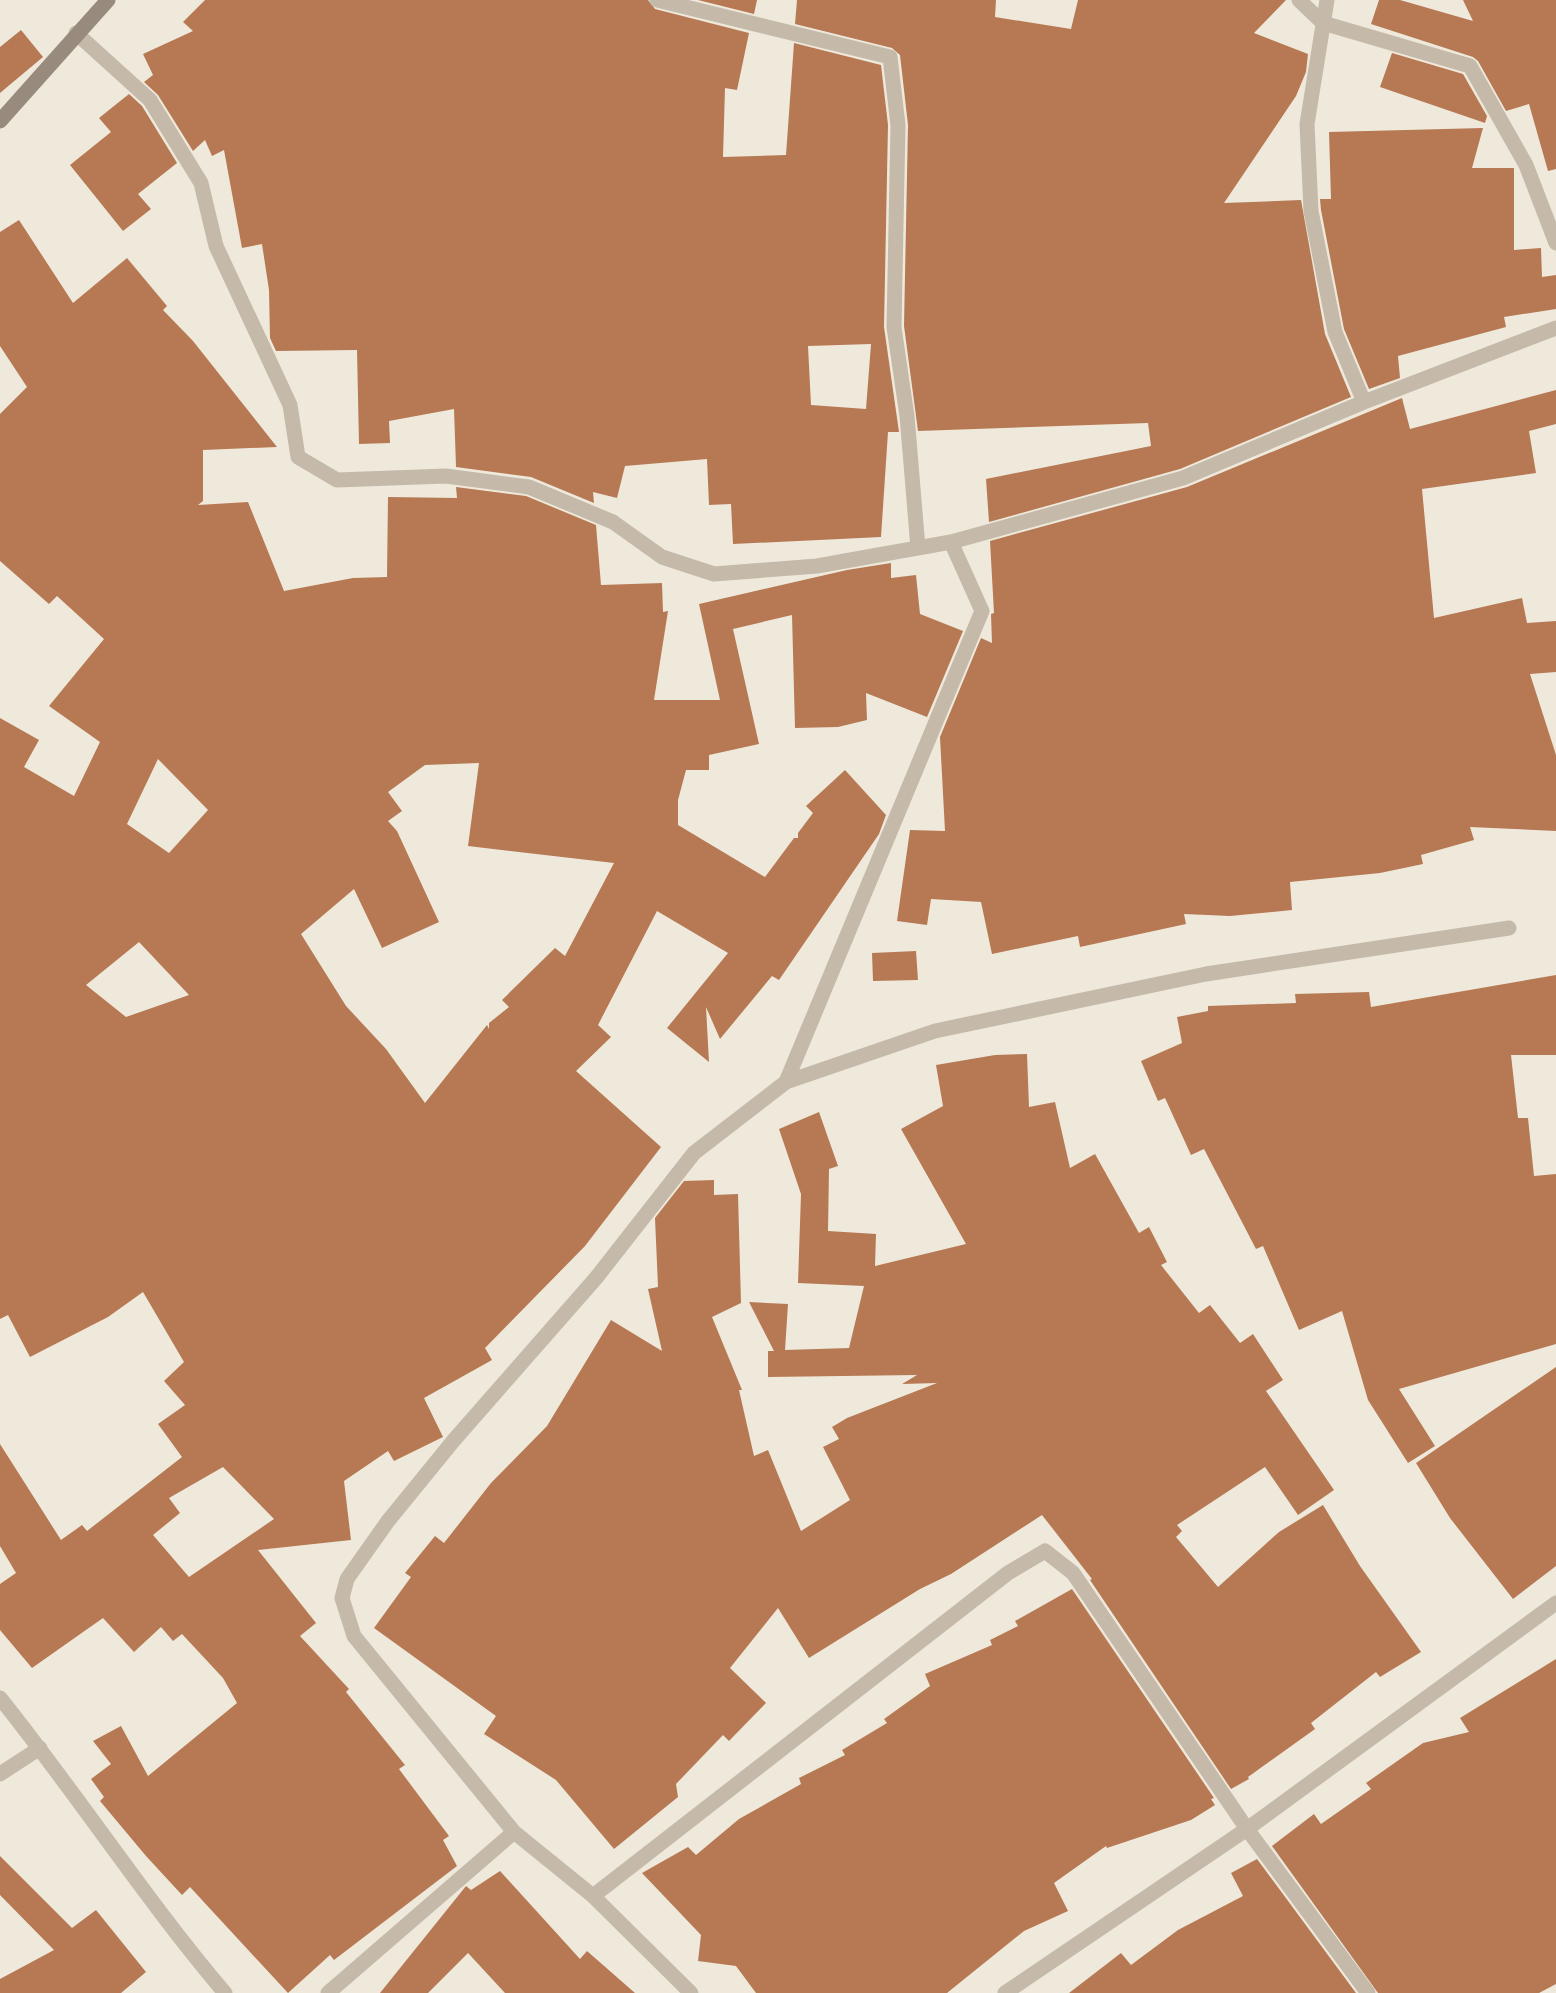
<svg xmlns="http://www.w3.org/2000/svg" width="1556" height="1993" font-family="'Work Sans',sans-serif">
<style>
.building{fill:#b67953;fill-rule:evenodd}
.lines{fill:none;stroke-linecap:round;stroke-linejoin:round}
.street{stroke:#c5baaa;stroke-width:15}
.secondary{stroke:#988a7c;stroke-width:15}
</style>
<rect width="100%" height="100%" fill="#efe9dc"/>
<path class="building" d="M 205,0 L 648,0 L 655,9 L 749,33 L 737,90 L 725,88 L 723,157 L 786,155 L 794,43 L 881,65 L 888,125 L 884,327 L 899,432 L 888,432 L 881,537 L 733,544 L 731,504 L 709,505 L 707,459 L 625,466 L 617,498 L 593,492 L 594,503 L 531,477 L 456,467 L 454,409 L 389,421 L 390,443 L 359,444 L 357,350 L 276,351 L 270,338 L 269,290 L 262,244 L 242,248 L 224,150 L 212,156 L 205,140 L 193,151 L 158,95 L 144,82 L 153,75 L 143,54 L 193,31 L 183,22 ZM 871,344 L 866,409 L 811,405 L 808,346 Z
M 698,0 L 757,0 L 754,14 Z
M 797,0 L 996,0 L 995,17 L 1071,29 L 1078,0 L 1286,0 L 1254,33 L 1308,54 L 1306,72 L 1296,96 L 1224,203 L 1301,200 L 1325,334 L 1351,397 L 1180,469 L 989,522 L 986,479 L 1151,446 L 1148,423 L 918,431 L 904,326 L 908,125 L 900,55 L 892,48 L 795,24 Z
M 1379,0 L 1400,0 L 1473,21 L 1463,0 L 1556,0 L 1556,169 L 1548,171 L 1529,104 L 1506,111 L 1478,61 L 1473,57 L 1371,24 Z
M 21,30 L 43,57 L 0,93 L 0,47 Z
M 1392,53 L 1463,74 L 1487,116 L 1485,123 L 1380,87 Z
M 129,94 L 142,106 L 177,163 L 138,194 L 151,209 L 123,231 L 70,165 L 111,132 L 99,118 Z
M 1483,128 L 1472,168 L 1514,168 L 1514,250 L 1541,248 L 1542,277 L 1556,275 L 1556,309 L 1504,317 L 1506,327 L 1398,356 L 1400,378 L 1369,389 L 1344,329 L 1321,210 L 1320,199 L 1331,199 L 1329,132 Z
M 19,220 L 73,303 L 127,258 L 167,306 L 163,310 L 193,341 L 277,447 L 203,450 L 203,501 L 198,505 L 248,502 L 284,591 L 353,578 L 387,577 L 388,497 L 457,498 L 456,487 L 526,496 L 596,525 L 601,585 L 662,583 L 663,612 L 668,611 L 654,700 L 720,700 L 699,604 L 847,570 L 891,563 L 891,578 L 916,575 L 920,614 L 963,631 L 927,717 L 866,693 L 867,720 L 838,727 L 795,728 L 792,615 L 733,629 L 759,744 L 709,755 L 709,770 L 686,770 L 678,800 L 678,825 L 765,877 L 794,838 L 798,838 L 798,833 L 813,813 L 806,806 L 845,770 L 886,815 L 879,834 L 779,980 L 772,976 L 720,1039 L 706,1007 L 709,1062 L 667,1028 L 728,953 L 657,911 L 598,1025 L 611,1037 L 576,1071 L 661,1147 L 585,1246 L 485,1348 L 492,1360 L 424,1398 L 443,1437 L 394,1461 L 388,1451 L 344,1481 L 351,1540 L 258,1550 L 316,1623 L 300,1636 L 349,1689 L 346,1692 L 405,1765 L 399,1769 L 449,1836 L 443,1840 L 457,1866 L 334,1960 L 330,1955 L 288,1993 L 190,1887 L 182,1895 L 146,1856 L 100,1801 L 104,1797 L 91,1779 L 111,1764 L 93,1741 L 121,1726 L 148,1776 L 237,1703 L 223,1678 L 182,1634 L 173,1641 L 161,1627 L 134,1652 L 103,1618 L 32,1668 L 0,1630 L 0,1584 L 16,1573 L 0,1546 L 0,1444 L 61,1540 L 82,1525 L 87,1531 L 182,1457 L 158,1424 L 185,1405 L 164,1381 L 184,1362 L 143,1292 L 108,1317 L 30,1357 L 8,1315 L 0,1319 L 0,718 L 39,740 L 24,767 L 74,796 L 100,742 L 49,706 L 104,639 L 57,596 L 49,604 L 0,561 L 0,414 L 27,387 L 0,346 L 0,232 ZM 158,759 L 208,810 L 169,853 L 127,824 ZM 479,763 L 468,846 L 614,863 L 565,956 L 555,948 L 502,1000 L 509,1007 L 489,1023 L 489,1029 L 487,1025 L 425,1103 L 386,1049 L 346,1006 L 301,934 L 354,889 L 382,948 L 439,922 L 397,831 L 388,821 L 402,811 L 388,792 L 425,765 ZM 139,942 L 189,995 L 126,1017 L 86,985 ZM 223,1467 L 274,1519 L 189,1577 L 153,1535 L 180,1513 L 169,1498 Z
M 1556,390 L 1556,424 L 1529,431 L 1536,473 L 1422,489 L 1434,618 L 1522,598 L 1527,623 L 1556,621 L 1556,672 L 1530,674 L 1556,755 L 1556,831 L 1470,827 L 1474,840 L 1421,855 L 1423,864 L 1380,873 L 1290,882 L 1292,910 L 1230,916 L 1184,914 L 1186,924 L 1080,947 L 1078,936 L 992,954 L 981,902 L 931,899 L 927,925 L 897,921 L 910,830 L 945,831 L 940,737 L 981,638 L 992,643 L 991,614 L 994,613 L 990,541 L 1187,487 L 1402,398 L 1410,429 Z
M 916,951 L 918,980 L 873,981 L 872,953 Z
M 1556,975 L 1556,1055 L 1511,1055 L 1518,1118 L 1528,1118 L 1534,1176 L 1556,1174 L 1556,1344 L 1399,1389 L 1435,1446 L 1408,1463 L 1368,1400 L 1342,1311 L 1299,1330 L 1263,1246 L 1256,1249 L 1204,1149 L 1191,1155 L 1165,1098 L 1158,1101 L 1141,1061 L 1182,1043 L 1177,1017 L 1208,1011 L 1208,1006 L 1296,1003 L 1295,994 L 1369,992 L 1371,1007 Z
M 1027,1054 L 1029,1107 L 1055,1102 L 1070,1168 L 1095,1154 L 1139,1233 L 1149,1227 L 1167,1262 L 1161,1265 L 1199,1313 L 1210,1305 L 1240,1343 L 1253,1334 L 1283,1380 L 1266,1391 L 1334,1490 L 1298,1515 L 1265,1467 L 1177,1525 L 1182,1531 L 1176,1537 L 1218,1587 L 1279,1532 L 1323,1505 L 1360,1566 L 1421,1652 L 1380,1677 L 1376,1672 L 1311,1723 L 1315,1729 L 1248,1777 L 1249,1779 L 1231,1789 L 1090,1580 L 1092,1579 L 1042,1515 L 951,1574 L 920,1589 L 809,1658 L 778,1608 L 730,1668 L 766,1703 L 729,1741 L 723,1735 L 676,1784 L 678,1797 L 614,1849 L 556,1780 L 484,1734 L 496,1716 L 374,1628 L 411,1577 L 405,1573 L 435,1536 L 444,1543 L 491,1483 L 547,1426 L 611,1320 L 662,1351 L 648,1289 L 658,1287 L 655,1218 L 684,1181 L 714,1180 L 714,1195 L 738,1194 L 741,1303 L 712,1317 L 742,1390 L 739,1390 L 754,1456 L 768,1450 L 801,1531 L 850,1500 L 823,1447 L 839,1439 L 832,1427 L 847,1418 L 937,1383 L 902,1384 L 917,1375 L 768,1377 L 768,1351 L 774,1351 L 749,1302 L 788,1304 L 785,1350 L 849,1348 L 864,1286 L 798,1283 L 801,1194 L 779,1129 L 819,1112 L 838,1166 L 829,1169 L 828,1231 L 876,1234 L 875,1266 L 966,1244 L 901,1129 L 943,1106 L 936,1065 L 995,1055 Z
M 1556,1367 L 1556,1566 L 1513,1599 L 1450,1518 L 1416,1463 Z
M 1072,1589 L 1214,1798 L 1211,1799 L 1215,1805 L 1191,1820 L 1107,1848 L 1106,1846 L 1054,1883 L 1068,1911 L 1024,1931 L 947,1993 L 756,1993 L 736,1966 L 698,1961 L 701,1935 L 642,1873 L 688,1847 L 696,1855 L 739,1819 L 801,1784 L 799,1778 L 845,1755 L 842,1750 L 887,1723 L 884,1719 L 930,1686 L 925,1674 L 992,1645 L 990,1640 L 1018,1626 L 1015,1621 Z
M 1556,1659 L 1556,1984 L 1539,1993 L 1378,1993 L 1272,1846 L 1314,1814 L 1321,1824 L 1371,1789 L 1366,1783 L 1423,1743 L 1469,1732 L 1460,1718 Z
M 0,1856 L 72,1928 L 96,1910 L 146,1972 L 121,1993 L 0,1993 L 0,1979 L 54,1950 L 0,1895 Z
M 1257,1859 L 1356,1993 L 1069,1993 L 1121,1953 L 1131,1965 L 1178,1930 L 1243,1896 L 1231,1873 Z
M 500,1871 L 580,1959 L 587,1951 L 635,1993 L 505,1993 L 468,1953 L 428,1993 L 380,1993 L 466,1886 L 471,1890 Z"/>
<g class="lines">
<path class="street" d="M 657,0 L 890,57 L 898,125 L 894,327 L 907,416 L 918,548
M 1299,0 L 1323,23 L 1470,66 L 1526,165 L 1556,243
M 1327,0 L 1307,124 L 1311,211 L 1335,332 L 1364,402
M 76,33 L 150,100 L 201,183 L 216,246 L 290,405 L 298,457 L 337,480 L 446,476 L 529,487 L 613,522 L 662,557 L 714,574 L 817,566 L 951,542 L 1183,478 L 1364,402 L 1556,328
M 786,1082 L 982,611 L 951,542
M 0,1698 C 78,1795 145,1899 225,1993
M 0,1774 L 40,1748
M 593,1896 L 1008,1573 L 1045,1551 L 1073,1573 L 1247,1829 L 1368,1993
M 328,1993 L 514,1832
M 691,1993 L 593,1896 L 514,1832 L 354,1636 L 342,1598 L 347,1579 L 388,1521 L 454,1440 L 596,1278 L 694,1153 L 786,1082 L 935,1031 L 1206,974 L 1509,928
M 1005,1993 L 1247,1829 L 1556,1603"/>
<path class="secondary" d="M 0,121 L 108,0"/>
</g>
</svg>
